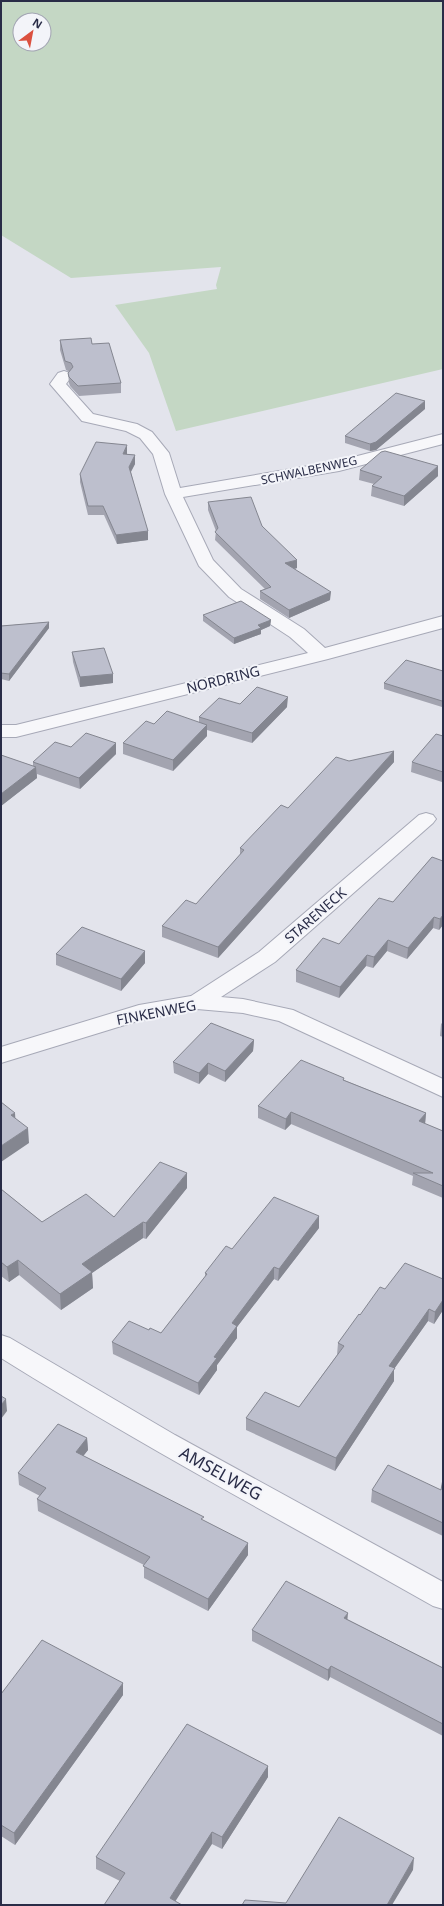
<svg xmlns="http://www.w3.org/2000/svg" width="444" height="1906" font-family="'Noto Sans',sans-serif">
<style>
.green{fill:#c4d7c4;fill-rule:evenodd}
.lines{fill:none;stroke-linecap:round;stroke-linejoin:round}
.minor-casing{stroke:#a7a9b7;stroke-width:2}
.minor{fill:#f7f7fa;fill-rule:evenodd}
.wall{fill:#a3a4b0}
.shaded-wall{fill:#848690}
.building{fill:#bdbfcd;stroke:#848690}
.labels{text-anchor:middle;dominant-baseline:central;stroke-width:4;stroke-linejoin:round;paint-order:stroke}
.far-street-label{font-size:12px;fill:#292c47;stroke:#f3f4f9}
.street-label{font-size:14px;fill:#292c47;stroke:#f3f4f9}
.near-street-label{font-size:17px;fill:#292c47;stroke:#f3f4f9}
</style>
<rect width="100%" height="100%" fill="#e3e4ec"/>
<path class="green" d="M 1,1 L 443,1 L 443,369 L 176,431 L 149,353 L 115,305 L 217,289 L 216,285 L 221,267 L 71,278 L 1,235 ZM 20,20 L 44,20 L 44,44 L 20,44 Z"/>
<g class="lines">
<defs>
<path id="minor" d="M 64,371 L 70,373 L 72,376 L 66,384 L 93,414 L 137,424 L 152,432 L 169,453 L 180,488 L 338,461 L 443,434 L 443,444 L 339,471 L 183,497 L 213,560 L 241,589 L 304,629 L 325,648 L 443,616 L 443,628 L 328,659 L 16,737 L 1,737 L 1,725 L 16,725 L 308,653 L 290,637 L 229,597 L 199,566 L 165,494 L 153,454 L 140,438 L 126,431 L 82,421 L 50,384 L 58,373 Z
M 426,813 L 433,815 L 436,819 L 433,823 L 275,962 L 221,997 L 243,999 L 293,1010 L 443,1079 L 443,1097 L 279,1021 L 243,1013 L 197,1009 L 141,1020 L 1,1063 L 1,1047 L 139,1005 L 191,996 L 259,952 L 419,815 Z
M 1,1335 L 10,1338 L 175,1435 L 443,1582 L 443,1609 L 433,1606 C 288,1524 142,1446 1,1358 Z"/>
</defs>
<use href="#minor" class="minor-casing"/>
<use href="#minor" class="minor"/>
</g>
<path class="wall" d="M 60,340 L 92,344 L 121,383 L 121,393 L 79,396 L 70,386 L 69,383 L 68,373 L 70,372 L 66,370 L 60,350 Z
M 425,409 L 376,450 L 370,451 L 345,443 L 345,436 Z
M 127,454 L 135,455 L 135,464 L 131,472 L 148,540 L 117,544 L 104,515 L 88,515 L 80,482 L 80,474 Z
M 360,470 L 438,476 L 404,506 L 371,496 L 372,486 L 374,484 L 359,480 Z
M 208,502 L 262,526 L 297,568 L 295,569 L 330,600 L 289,618 L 260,599 L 260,591 L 265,589 L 215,540 L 216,531 L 208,510 Z
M 203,615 L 271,620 L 270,626 L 261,630 L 261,634 L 234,644 L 203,621 Z
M 49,622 L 49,628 L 9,681 L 1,679 L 1,626 Z
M 72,652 L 113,674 L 113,683 L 80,687 L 73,662 Z
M 443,671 L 443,706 L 442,707 L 384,689 L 384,683 Z
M 240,704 L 287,707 L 252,743 L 207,730 L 207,736 L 173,771 L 123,754 L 123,743 L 154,724 L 199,723 L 199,717 Z
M 443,736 L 443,783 L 442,782 L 411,772 L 412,762 Z
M 116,743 L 116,754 L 80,789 L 37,774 L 37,778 L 1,806 L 1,755 L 33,766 L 33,762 L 71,747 Z
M 349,761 L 394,762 L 218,958 L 162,937 L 162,926 L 196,904 L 240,855 L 240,848 L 288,808 Z
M 432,857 L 443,925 L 439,930 L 433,928 L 407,959 L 387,951 L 373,968 L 366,966 L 339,998 L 296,982 L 296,970 L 339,944 L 393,902 Z
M 145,951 L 145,963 L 121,991 L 56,965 L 56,954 Z
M 443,1022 L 443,1037 L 440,1036 L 441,1024 Z
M 254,1040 L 253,1051 L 225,1082 L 208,1074 L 199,1084 L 174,1073 L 173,1062 Z
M 344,1078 L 344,1080 L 426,1113 L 425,1124 L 443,1131 L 443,1198 L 412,1185 L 413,1176 L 291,1124 L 285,1130 L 258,1118 L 258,1106 Z
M 187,1188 L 146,1239 L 143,1238 L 92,1273 L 93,1288 L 61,1310 L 19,1275 L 9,1282 L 1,1276 L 1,1189 L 42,1222 L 114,1217 Z
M 319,1228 L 278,1281 L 274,1279 L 237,1327 L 237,1338 L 217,1365 L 217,1370 L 199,1395 L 113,1354 L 112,1342 L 149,1330 L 161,1333 L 205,1277 L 205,1273 L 232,1249 Z
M 443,1279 L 443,1310 L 434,1324 L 428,1321 L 394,1369 L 394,1381 L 335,1471 L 246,1430 L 246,1418 L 299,1407 L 337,1355 L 338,1343 L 360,1315 L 385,1289 Z
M 87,1438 L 88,1450 L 83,1456 L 204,1521 L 248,1555 L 208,1611 L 144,1578 L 144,1565 L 38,1511 L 37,1499 L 40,1496 L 19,1485 L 18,1473 Z
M 443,1479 L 443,1536 L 371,1502 L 372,1490 L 441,1490 Z
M 347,1619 L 443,1668 L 443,1736 L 330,1677 L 328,1681 L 252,1641 L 252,1630 Z
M 1,1694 L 123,1695 L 15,1845 L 1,1836 Z
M 268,1766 L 268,1777 L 222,1849 L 212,1844 L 120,1881 L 96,1869 L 96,1857 Z"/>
<path class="shaded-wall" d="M 425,401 L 425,409 L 376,450 L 370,451 L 370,444 Z
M 127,445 L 127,454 L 123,454 Z
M 135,455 L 135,464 L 129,475 L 129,467 Z
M 438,466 L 438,476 L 404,506 L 404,496 Z
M 148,531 L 148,540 L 117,544 L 116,535 Z
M 297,560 L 297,568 L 285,571 L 285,563 Z
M 331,592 L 330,600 L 289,618 L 289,610 Z
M 271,620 L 270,626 L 261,630 L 261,634 L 234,644 L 234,638 L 258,625 Z
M 49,622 L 49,628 L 9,681 L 9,674 Z
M 113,674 L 113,683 L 80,687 L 80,677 Z
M 288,697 L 287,707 L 252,743 L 252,733 Z
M 443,700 L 443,706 L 442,707 L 442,701 Z
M 207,725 L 207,736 L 173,771 L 173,760 Z
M 116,743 L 116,754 L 80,789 L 79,778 Z
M 394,751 L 394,762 L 218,958 L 218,947 Z
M 36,767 L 37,778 L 1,806 L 1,794 Z
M 443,915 L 443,925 L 439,930 L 440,919 Z
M 434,917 L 433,928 L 407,959 L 408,948 Z
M 388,940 L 387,951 L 373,968 L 374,957 Z
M 145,951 L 145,963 L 121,991 L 121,979 Z
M 367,955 L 366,966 L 339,998 L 340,987 Z
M 254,1040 L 253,1051 L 225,1082 L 225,1071 Z
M 208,1063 L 208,1074 L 199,1084 L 199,1073 Z
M 291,1112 L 291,1124 L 285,1130 L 286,1119 Z
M 15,1113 L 16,1128 L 11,1115 Z
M 426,1113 L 425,1124 L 419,1121 Z
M 28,1128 L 29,1143 L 1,1162 L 1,1146 Z
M 187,1173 L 187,1188 L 146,1239 L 146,1223 Z
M 319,1216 L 319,1228 L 278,1281 L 279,1269 Z
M 143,1222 L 143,1238 L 92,1273 L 93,1288 L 61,1310 L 60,1294 L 82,1264 Z
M 18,1260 L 19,1275 L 9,1282 L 7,1267 Z
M 274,1267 L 274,1279 L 237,1327 L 237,1338 L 217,1365 L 217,1370 L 199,1395 L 198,1383 L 232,1323 Z
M 443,1300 L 443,1310 L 434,1324 L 435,1312 Z
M 429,1309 L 428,1321 L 394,1369 L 394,1381 L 335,1471 L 336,1458 L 389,1366 Z
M 6,1399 L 7,1411 L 1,1419 L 1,1405 Z
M 87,1438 L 88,1450 L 77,1464 L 76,1452 Z
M 248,1543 L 248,1555 L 208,1611 L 208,1599 Z
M 348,1613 L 347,1624 L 344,1618 Z
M 331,1666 L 330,1677 L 328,1681 L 328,1670 Z
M 123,1683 L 123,1695 L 15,1845 L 14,1833 Z
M 268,1766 L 268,1777 L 222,1849 L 222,1837 Z
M 212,1832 L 212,1844 L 173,1905 L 170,1898 Z
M 414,1858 L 413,1870 L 392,1905 L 387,1905 Z"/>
<path class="building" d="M 91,338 L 92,344 L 109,343 L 121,383 L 78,386 L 69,377 L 68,373 L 73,367 L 71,363 L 65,361 L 60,340 Z
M 396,393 L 425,401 L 376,442 L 370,444 L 345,436 Z
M 96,442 L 127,445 L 123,454 L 135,455 L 129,467 L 148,531 L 116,535 L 103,506 L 88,506 L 80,474 Z
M 385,451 L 438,466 L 404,496 L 372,486 L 382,477 L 360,470 L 381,452 Z
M 251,497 L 262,526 L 297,560 L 285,563 L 331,592 L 289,610 L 260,591 L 271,587 L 215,532 L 218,528 L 208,502 Z
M 241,601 L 271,620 L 258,625 L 261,628 L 234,638 L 203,615 Z
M 49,622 L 9,674 L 1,673 L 1,626 Z
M 104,648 L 113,674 L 80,677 L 72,652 Z
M 406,660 L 443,671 L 443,700 L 442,701 L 384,683 Z
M 257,687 L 288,697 L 252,733 L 199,717 L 219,698 L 240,704 Z
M 167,711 L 207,725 L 173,760 L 123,743 L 146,721 L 154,724 Z
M 86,733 L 116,743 L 79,778 L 33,762 L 55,742 L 71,747 Z
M 436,734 L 443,736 L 443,772 L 412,762 Z
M 394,751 L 218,947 L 162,926 L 186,900 L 196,904 L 244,850 L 240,848 L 281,805 L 288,808 L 336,757 L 349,761 Z
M 1,755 L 36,767 L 1,794 Z
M 432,857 L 443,861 L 443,915 L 440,919 L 434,917 L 408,948 L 388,940 L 374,957 L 367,955 L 340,987 L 296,970 L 323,938 L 339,944 L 379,898 L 393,902 Z
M 82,927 L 145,951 L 121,979 L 56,954 Z
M 211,1023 L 254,1040 L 225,1071 L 208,1063 L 199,1073 L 173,1062 Z
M 301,1060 L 344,1078 L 343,1080 L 426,1113 L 419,1121 L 443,1131 L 443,1186 L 413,1173 L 433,1173 L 291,1112 L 286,1119 L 258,1106 Z
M 1,1102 L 15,1113 L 11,1115 L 28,1128 L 1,1146 Z
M 160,1162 L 187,1173 L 146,1223 L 143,1222 L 82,1264 L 92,1272 L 60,1294 L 18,1260 L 7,1267 L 1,1262 L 1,1189 L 42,1222 L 86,1194 L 114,1217 Z
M 274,1197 L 319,1216 L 279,1269 L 274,1267 L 232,1323 L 237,1326 L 214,1357 L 217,1358 L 198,1383 L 112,1342 L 129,1321 L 149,1330 L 150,1328 L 161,1333 L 207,1274 L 205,1273 L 226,1246 L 232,1249 Z
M 405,1263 L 443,1279 L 443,1300 L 435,1312 L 429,1309 L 389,1366 L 395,1368 L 336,1458 L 246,1418 L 265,1392 L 299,1407 L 344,1346 L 338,1343 L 359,1314 L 360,1315 L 380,1287 L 385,1289 Z
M 1,1396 L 6,1399 L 1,1405 Z
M 58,1424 L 87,1438 L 76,1452 L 204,1517 L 201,1519 L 248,1543 L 208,1599 L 143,1566 L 150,1557 L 37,1499 L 46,1488 L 18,1473 Z
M 388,1465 L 441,1490 L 443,1479 L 443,1523 L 372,1490 Z
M 286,1581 L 348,1613 L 344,1618 L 443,1668 L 443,1724 L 331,1666 L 328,1670 L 252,1630 Z
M 42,1640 L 123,1683 L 14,1833 L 1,1825 L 1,1694 Z
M 187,1724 L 268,1766 L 222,1837 L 212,1832 L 170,1898 L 182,1905 L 104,1905 L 125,1873 L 96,1857 Z
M 339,1817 L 414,1858 L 387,1905 L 242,1905 L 245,1900 L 286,1903 Z"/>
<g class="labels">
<g class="far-street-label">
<text transform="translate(309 470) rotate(-12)">SCHWALBENWEG</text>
</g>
<g class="street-label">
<text transform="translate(223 679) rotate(-14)">NORDRING</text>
<text transform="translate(315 915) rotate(-41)">STARENECK</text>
<text transform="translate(156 1012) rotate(-11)">FINKENWEG</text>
</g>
<g class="near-street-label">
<text transform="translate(221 1473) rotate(29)">AMSELWEG</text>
</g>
</g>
<rect width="444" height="1906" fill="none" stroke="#292c47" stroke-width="4"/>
<g transform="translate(32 32) rotate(32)"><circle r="19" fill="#f3f4f9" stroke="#a2a4b2"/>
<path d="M0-3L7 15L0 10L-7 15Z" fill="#db503f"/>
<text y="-6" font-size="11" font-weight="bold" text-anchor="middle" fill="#292c47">N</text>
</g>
</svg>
